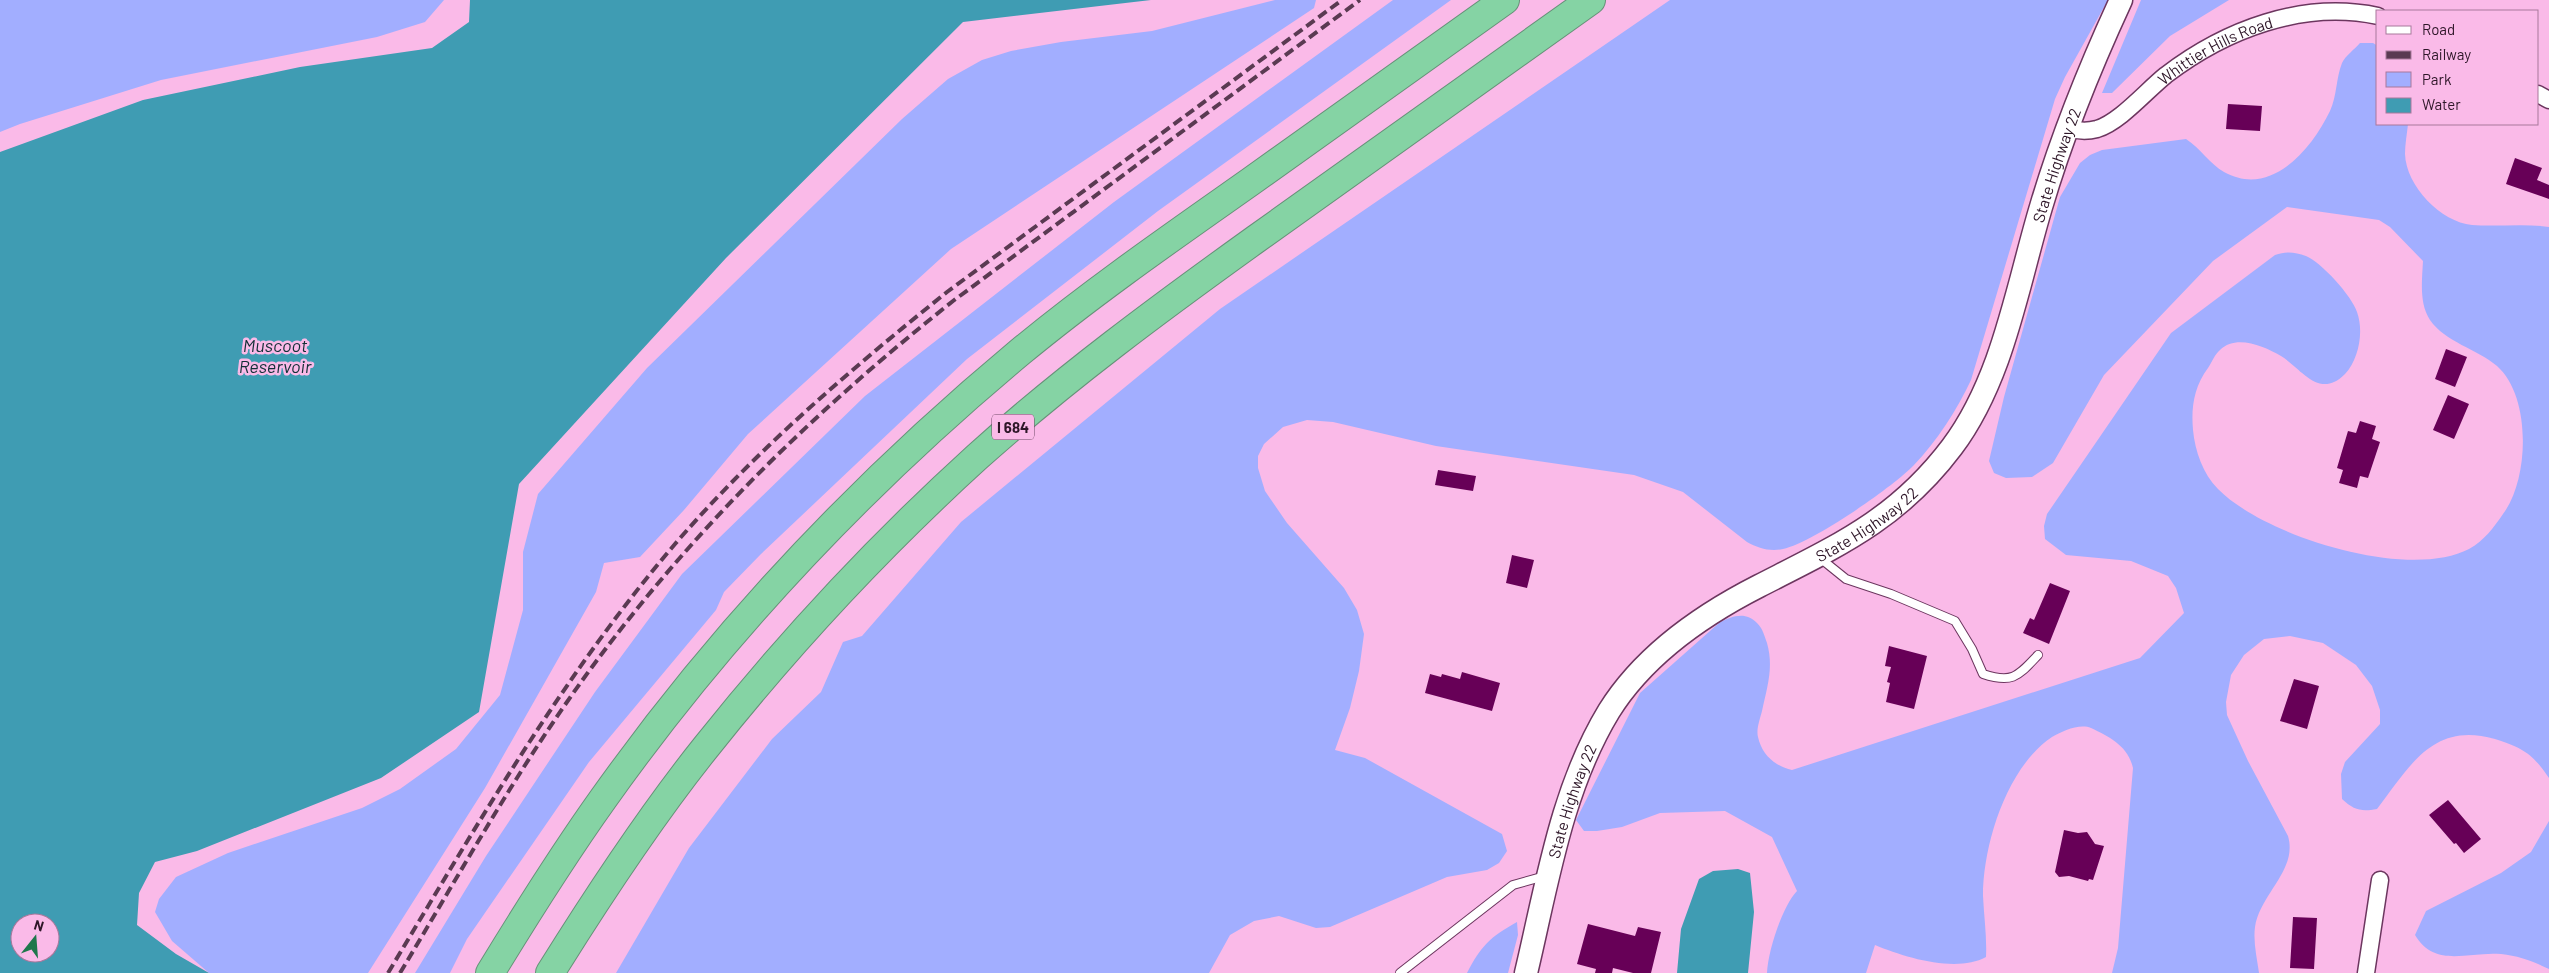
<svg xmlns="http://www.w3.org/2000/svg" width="2549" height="973" font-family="Barlow,sans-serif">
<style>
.green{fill:#a2aeff}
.water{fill:#3f9cb3;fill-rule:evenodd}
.building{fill:#670057}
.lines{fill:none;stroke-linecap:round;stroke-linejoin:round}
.service-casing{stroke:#6c365f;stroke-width:10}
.minor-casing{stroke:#6c365f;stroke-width:19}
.secondary-casing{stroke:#6c365f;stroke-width:25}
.motorway-casing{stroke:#679179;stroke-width:30}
.service{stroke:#fff;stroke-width:8}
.minor{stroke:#fff;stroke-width:16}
.secondary{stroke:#fff;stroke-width:22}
.motorway{stroke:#85d3a4;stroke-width:28}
.rail{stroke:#5a3a52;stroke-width:4;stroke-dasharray:10 5;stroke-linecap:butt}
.labels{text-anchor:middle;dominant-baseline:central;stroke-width:5;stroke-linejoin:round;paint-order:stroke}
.shield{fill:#fabae8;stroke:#6b4762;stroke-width:1}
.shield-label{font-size:15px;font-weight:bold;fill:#2e1628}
.street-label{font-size:16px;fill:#2e1628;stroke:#fabae8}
.water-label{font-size:18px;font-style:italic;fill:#122f36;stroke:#fabae8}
</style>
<rect width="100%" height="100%" fill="#fabae8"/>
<path class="green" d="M 0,0 L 444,0 L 425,22 L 377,37 L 161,80 L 20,124 L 0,132 Z
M 1275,0 L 1316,0 L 1314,8 L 951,249 L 748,434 L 684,510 L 640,557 L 604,563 L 596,592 L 485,788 L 368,973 L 209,973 L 172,941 L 155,912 L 159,899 L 176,877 L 228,853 L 362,808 L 400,789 L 456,749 L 500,695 L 523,610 L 523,552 L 538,494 L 647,368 L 902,119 L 948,79 L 982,60 L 1011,51 L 1061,42 L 1152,31 Z
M 1393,0 L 1451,0 L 1158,211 L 967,359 L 761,554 L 724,592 L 716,610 L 589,762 L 467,939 L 450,973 L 415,973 L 486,856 L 595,692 L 682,574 L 865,396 L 1114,202 Z
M 1670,0 L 2108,0 L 2065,77 L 2055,99 L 1971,380 C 1957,410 1937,441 1914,465 C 1893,487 1812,543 1783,549 C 1770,552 1758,548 1747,542 L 1683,492 L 1634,475 L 1436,446 L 1333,422 L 1307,420 L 1283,427 L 1264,444 L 1258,456 L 1258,468 L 1265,491 L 1287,523 L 1344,588 L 1357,610 L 1364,634 L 1359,671 L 1350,708 L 1335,750 L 1365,758 L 1502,834 L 1507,851 L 1499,863 L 1487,870 L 1447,877 L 1330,927 L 1316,928 L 1279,916 L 1254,921 L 1230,935 L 1209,973 L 616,973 L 689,848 L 772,739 L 821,692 L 843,642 L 862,636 L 961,522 L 1220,309 Z
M 2141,0 L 2229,0 L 2170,36 L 2112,93 L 2102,93 Z
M 2360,43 L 2373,43 L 2378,46 L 2378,124 L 2408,124 C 2407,134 2405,144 2405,154 C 2406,186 2441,222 2472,225 C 2498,227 2523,223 2549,227 L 2549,778 C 2533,754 2523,748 2495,739 C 2433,721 2410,766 2377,809 C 2361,812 2354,810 2342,799 L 2341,774 L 2345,762 L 2380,724 L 2380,710 L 2372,686 L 2356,665 L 2323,643 L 2290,636 L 2264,639 L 2244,655 L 2231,675 L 2226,702 L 2227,715 L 2248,761 L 2288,836 C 2298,870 2260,894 2255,927 C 2253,942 2257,958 2259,973 L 2112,973 L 2118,948 L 2133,768 C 2128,746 2110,737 2091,728 C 2080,723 2062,731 2052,737 C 2007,767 1983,844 1983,896 C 1984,917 1987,937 1986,957 C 1957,973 1906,958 1875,945 L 1866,973 L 1767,973 C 1768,951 1782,907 1797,891 L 1772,837 L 1725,811 L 1660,813 L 1622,827 L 1597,831 L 1584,831 L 1576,820 L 1640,693 L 1719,623 C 1731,616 1746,611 1757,623 C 1763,629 1764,635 1767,643 C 1774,667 1767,688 1762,711 C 1760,719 1756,729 1758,737 C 1762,755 1775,766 1792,770 L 2140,658 L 2184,613 L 2176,588 L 2168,576 L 2131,561 L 2066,555 L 2045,539 L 2044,526 L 2047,514 L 2171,333 L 2275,255 C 2286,251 2295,252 2306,256 C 2321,262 2352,296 2357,312 C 2364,331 2359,359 2345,374 C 2319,400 2302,369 2281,356 C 2264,346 2236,334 2220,350 C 2215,354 2212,362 2208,368 C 2194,387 2191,407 2193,430 C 2195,451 2203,474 2218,489 C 2264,536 2408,581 2469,549 C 2484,541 2494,527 2503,514 C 2529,480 2532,397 2497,366 C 2477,349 2445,342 2430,320 C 2419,303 2422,281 2423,261 L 2390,227 L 2379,220 L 2287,207 L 2213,261 L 2104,375 L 2053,463 L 2032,477 L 2006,478 L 1994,473 L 1989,461 L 2004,397 L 2060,197 L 2080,163 L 2090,155 L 2102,150 L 2186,139 C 2200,148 2210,164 2224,172 C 2271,198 2311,150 2330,111 C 2337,96 2336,78 2342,63 C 2345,56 2355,49 2360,43 Z
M 2549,821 L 2549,969 C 2532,961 2519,956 2501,954 C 2469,951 2435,969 2415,935 L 2426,911 L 2501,873 L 2531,852 Z
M 1517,922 L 1518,935 L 1508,973 L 1467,973 C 1481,946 1490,937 1517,922 Z"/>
<path class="water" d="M 470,0 L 1151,0 L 963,22 L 726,258 L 519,484 L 479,712 L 381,778 L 197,851 L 155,862 L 139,893 L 137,925 L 176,954 L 209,973 L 0,973 L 0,152 L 143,100 L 300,67 L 432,48 L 469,22 ZM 20,923 L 50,923 L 50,953 L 20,953 Z
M 1738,869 L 1750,873 L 1754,912 L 1748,973 L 1677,973 L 1681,929 L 1699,879 L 1713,871 Z"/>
<path class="building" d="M 2228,104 L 2262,106 L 2260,131 L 2226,129 Z
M 2515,158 L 2542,168 L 2537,180 L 2549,185 L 2549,199 L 2506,184 Z
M 2446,349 L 2467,357 L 2455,387 L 2435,379 Z
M 2448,395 L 2469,404 L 2454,439 L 2433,430 Z
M 2360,421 L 2376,426 L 2372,439 L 2380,442 L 2368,478 L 2360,476 L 2357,488 L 2339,483 L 2343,470 L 2337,468 L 2348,431 L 2356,433 Z
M 1438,470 L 1476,476 L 1473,491 L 1435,485 Z
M 1512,555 L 1534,560 L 1527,588 L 1506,583 Z
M 2050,583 L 2070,591 L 2049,644 L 2023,633 L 2030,618 L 2034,620 Z
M 1889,646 L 1927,656 L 1914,709 L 1886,702 L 1890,683 L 1887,682 L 1891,667 L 1885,666 Z
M 1462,672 L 1500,683 L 1492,711 L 1425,693 L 1430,674 L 1441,677 L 1442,674 L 1460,679 Z
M 2294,679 L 2319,686 L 2307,729 L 2280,721 Z
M 2448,800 L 2481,839 L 2464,853 L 2456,843 L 2454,844 L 2429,815 Z
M 2064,830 L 2078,833 L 2087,832 L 2095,844 L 2104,846 L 2093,880 L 2089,879 L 2088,881 L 2069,876 L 2059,877 L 2055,872 Z
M 2293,917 L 2317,918 L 2314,969 L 2290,968 Z
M 1588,924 L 1635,936 L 1638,927 L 1661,932 L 1651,973 L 1633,973 L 1613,968 L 1612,973 L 1595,973 L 1596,969 L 1577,964 Z"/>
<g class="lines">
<defs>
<path id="service" d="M 1820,558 L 1846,579 L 1891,594 L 1955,621 L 1972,649 L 1983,674 C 2013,684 2018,676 2038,655
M 1400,973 L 1513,885 L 1545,876"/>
<g id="minor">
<path d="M 2538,94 L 2549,100"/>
<path id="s1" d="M 2067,128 C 2077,131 2086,132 2097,129 C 2120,122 2146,91 2166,75 C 2225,30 2302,0 2378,16"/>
<path d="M 2366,973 L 2380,880"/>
</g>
<g id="secondary">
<path id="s2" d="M 1526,973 C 1547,885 1561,790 1609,711 C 1644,655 1702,615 1759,586 C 1837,546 1897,520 1952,447 C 2003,379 2017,287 2041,207 C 2062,136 2090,67 2121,0"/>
</g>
<path id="motorway" d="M 490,973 C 526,914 563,855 603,799 C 721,633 864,482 1020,352 C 1094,291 1172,237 1250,182 C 1335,122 1420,61 1505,0
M 550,973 C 598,896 649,818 706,747 C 788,644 879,546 977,457 C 1065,378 1160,308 1256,239 C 1367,159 1479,80 1591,0"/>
</defs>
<use href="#service" class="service-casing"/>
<use href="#minor" class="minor-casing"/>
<use href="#secondary" class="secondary-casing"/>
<use href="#motorway" class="motorway-casing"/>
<use href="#service" class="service"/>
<use href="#minor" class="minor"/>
<use href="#secondary" class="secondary"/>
<use href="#motorway" class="motorway"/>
<path class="rail" d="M 388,973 C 477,825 563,675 675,544 C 756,450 851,369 947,292 L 1342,0
M 400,973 C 462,870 521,763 592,667 C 697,525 816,410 953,301 L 1360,0"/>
</g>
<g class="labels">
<rect class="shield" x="992" y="414.5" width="42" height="25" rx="4"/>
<g class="shield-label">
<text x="1013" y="427">I 684</text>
</g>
<g class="street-label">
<text stroke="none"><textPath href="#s1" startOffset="174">Whittier Hills Road</textPath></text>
<text stroke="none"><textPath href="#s2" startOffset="1016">State Highway 22</textPath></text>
<text stroke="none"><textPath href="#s2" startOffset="598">State Highway 22</textPath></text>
<text stroke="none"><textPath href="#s2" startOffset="178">State Highway 22</textPath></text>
</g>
<g class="water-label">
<text x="275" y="345">Muscoot<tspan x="275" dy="21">Reservoir</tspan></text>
</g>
</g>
<rect x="2376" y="10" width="162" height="115" fill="#fabae8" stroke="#a8789b"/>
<rect x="2386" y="26" width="25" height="8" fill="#ffffff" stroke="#a8789b"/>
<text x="2422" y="35" font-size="15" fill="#2e1628">Road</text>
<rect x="2386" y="51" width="25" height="8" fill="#5a3a52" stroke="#a8789b"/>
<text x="2422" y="60" font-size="15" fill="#2e1628">Railway</text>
<rect x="2386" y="72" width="25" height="15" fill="#a2aeff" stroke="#a8789b"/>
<text x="2422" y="85" font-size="15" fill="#2e1628">Park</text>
<rect x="2386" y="98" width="25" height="15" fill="#3f9cb3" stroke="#a8789b"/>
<text x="2422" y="110" font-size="15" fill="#2e1628">Water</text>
<g transform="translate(35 938) rotate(17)"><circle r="24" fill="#fabae8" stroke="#a8789b"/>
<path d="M0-4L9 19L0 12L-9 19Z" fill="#1e774b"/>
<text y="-8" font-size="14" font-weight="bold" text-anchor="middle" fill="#2e1628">N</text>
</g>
</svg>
